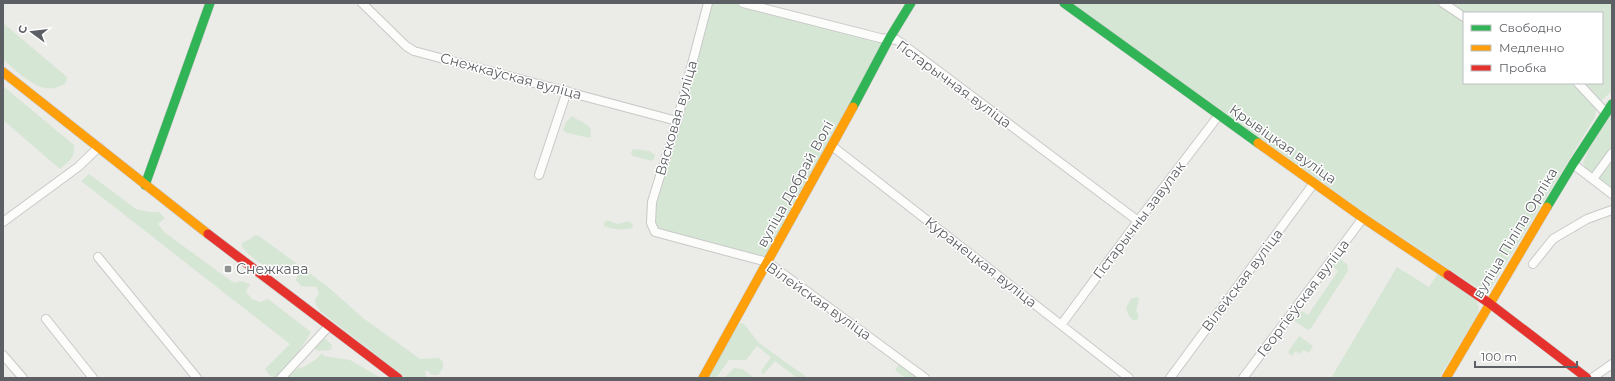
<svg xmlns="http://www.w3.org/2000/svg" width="1615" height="381" font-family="Montserrat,sans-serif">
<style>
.green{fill:#d6e6d5;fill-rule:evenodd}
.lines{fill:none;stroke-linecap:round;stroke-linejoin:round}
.street-casing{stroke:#c8c9c8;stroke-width:10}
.fast-casing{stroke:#c6c7c7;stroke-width:10}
.slow-casing{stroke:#c6c7c7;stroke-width:10}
.jam-casing{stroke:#c6c7c7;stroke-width:10}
.street{stroke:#fcfcfb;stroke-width:8}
.fast{stroke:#30b455;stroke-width:9}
.slow{stroke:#ff9f0a;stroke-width:9}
.jam{stroke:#e5322d;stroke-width:9}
.poi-dot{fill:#8e9091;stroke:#fff;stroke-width:1.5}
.labels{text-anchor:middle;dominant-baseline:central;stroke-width:3;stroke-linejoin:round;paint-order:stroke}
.street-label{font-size:14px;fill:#5c5f63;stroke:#fff}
.poi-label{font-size:14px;fill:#5c5f63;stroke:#fff;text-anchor:start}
</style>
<rect width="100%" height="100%" fill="#ebebe7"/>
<path class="green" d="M 708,3 L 743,3 L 889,39 L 767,262 L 655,232 L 651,218 Z
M 1070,3 L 1612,3 L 1612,91 L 1602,100 L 1594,100 L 1596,109 L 1595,117 L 1491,288 L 1485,291 L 1479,289 L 1365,213 ZM 1464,13 L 1602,13 L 1602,83 L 1464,83 Z
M 3,23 L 67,77 L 66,83 C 62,85 58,87 54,88 C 37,92 15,70 3,59 Z
M 3,86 L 74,145 C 76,157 68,162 60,169 L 3,120 Z
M 1612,112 L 1612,190 L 1588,172 L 1583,163 L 1588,151 Z
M 572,116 C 580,123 595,123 590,138 L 567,133 L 563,130 L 566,122 Z
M 634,149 L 649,151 L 655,155 L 654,159 L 652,161 L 633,156 L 631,153 L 632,150 Z
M 89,174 L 136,209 L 150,212 L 159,212 L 165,218 L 158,224 L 164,232 L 234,283 L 242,281 L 250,284 L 246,292 L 252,299 L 260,302 L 268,299 L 311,332 C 305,341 285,379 274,377 C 270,377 267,372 265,369 L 290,344 L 81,181 Z
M 606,221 L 611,221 L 613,223 L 618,224 L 628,221 L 633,225 L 632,228 C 623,230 613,230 604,226 L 604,223 Z
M 255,235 L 259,236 L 327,286 L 363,318 L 420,359 L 439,358 L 443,362 L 443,368 L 438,375 L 432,375 L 428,371 L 425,371 L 426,378 L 406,378 L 320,311 L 316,305 L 315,299 L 319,294 L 317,287 L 301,286 L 296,280 L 298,274 L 292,268 C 287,268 281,270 276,270 C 266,269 244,253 241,244 C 245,240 251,240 255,235 Z
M 1340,259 L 1347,264 L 1348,271 L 1311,328 L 1308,330 L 1293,320 L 1294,316 L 1299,312 L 1303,312 L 1308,315 L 1338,271 L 1332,266 L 1336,260 Z
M 1397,267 L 1429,287 L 1438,273 L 1476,300 L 1479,307 L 1478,314 L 1439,378 L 1331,378 Z
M 1137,297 L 1139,299 L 1136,312 L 1139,315 L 1137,320 L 1133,320 L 1129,316 L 1126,308 L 1131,299 Z
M 740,323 L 744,324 L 759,343 L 808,378 L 797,378 L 775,361 L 764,374 L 763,374 L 761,371 L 771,357 L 757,346 L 746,360 L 729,360 L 716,378 L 706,378 L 738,324 Z
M 1299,336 L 1313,346 L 1309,353 L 1303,350 L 1300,354 L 1295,351 L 1292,356 L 1288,352 Z
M 321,339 L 326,339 L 332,345 L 331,350 L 319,351 L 314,348 L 315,344 Z
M 322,353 L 324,356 L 350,360 L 381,378 L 283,378 C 291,369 303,369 312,362 C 316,360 319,356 322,353 Z
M 899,364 L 918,378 L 905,378 L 895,370 Z
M 734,368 L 742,369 L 755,378 L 724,378 Z"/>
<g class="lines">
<defs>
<path id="street" d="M 362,3 L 406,46 L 414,51 L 677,121
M 708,3 L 677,121 L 652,202 L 651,223 L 655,232 L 767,262 L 925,378
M 743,3 L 880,38 L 897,40 L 1138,221
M 1443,3 L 1464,17
M 1578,83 L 1606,113
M 832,146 L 1129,378
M 1573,164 L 1612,194
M 539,175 L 567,91
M 1593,179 L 1612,153
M 3,222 L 78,167 L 99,147
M 98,257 L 197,378
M 1533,264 L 1553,239 L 1587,219 L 1612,210
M 46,319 L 93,378
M 1061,325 L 1138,221 L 1219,115
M 3,355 L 23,378
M 281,378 L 329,326
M 1170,378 L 1314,183
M 1243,378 L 1363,218
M 1592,378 L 1612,364"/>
<path id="fast" d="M 1064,3 L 1258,143
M 853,107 L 889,39 L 911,3
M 145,185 L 210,3
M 1547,207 L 1573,164 L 1612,104"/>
<path id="slow" d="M 3,72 L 208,234
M 1258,143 L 1363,218 L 1448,275
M 703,378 L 853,107
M 1446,378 L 1547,207"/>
<path id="jam" d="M 208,234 L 398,378
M 1448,275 L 1489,303 L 1587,378"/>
</defs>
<use href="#street" class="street-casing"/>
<use href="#fast" class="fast-casing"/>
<use href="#slow" class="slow-casing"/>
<use href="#jam" class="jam-casing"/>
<use href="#street" class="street"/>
<use href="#fast" class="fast"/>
<use href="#slow" class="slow"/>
<use href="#jam" class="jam"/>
</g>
<rect class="poi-dot" x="224" y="265" width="8" height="8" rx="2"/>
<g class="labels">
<g class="street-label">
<text transform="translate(511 76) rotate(15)">Снежкаўская вуліца</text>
<text transform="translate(954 84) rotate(36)">Гістарычная вуліца</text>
<text transform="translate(676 118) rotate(-74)">Вясковая вуліца</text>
<text transform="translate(1283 144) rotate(35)">Крывіцкая вуліца</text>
<text transform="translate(795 184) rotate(-61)">вуліца Добрай Волі</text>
<text transform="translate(1139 220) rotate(-53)">Гістарычны завулак</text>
<text transform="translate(1515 233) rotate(-59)">вуліца Піліпа Орліка</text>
<text transform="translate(981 262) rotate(38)">Куранецкая вуліца</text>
<text transform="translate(1242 280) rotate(-53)">Вілейская вуліца</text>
<text transform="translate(1303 298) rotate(-53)">Георгіеўская вуліца</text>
<text transform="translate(819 301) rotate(35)">Вілейская вуліца</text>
</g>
<g class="poi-label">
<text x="236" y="269">Снежкава</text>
</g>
</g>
<rect width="1615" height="381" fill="none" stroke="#5c5f63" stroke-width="8"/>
<rect x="1463" y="12" width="140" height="72" fill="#ffffff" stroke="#bebfc1"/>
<rect x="1471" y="25" width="20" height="6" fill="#30b455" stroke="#bebfc1"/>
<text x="1499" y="32" font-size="12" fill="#5c5f63">Свободно</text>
<rect x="1471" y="45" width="20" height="6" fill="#ff9f0a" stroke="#bebfc1"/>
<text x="1499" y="52" font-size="12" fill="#5c5f63">Медленно</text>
<rect x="1471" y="65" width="20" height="6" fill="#e5322d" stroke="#bebfc1"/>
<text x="1499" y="72" font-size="12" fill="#5c5f63">Пробка</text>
<g transform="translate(32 32) rotate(285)" stroke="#ffffff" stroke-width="3" paint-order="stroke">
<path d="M0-3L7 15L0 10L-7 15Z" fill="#5c5f63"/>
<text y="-6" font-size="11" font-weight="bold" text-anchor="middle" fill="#5c5f63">С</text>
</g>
<path d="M1475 361v6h102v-6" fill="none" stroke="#5c5f63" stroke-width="2"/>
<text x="1481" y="361" font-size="12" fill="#5c5f63" stroke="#ffffff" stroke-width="3" paint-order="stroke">100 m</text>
</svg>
